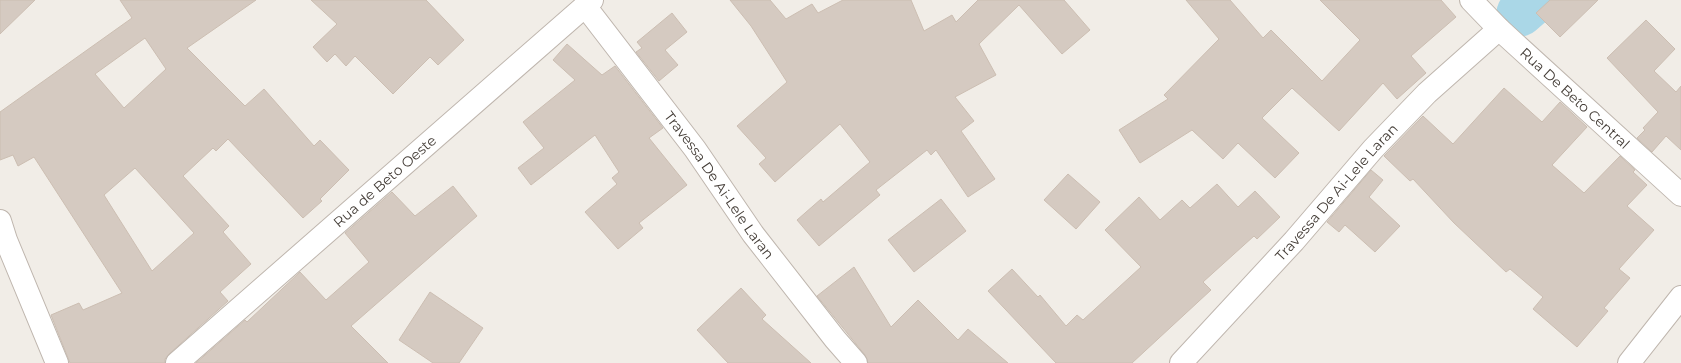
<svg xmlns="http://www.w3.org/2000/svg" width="1681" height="363" font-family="Montserrat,sans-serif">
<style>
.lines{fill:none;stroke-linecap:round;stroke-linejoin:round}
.river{stroke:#aad7e7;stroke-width:47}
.building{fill:#d5cac1;stroke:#ccbeb2;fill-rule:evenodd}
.minor-casing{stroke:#bfb6ae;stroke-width:24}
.minor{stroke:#fff;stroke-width:22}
.labels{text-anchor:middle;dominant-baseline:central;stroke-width:3;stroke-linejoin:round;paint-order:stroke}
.street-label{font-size:14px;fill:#443d37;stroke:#fff}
</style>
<rect width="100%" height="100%" fill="#f1ede7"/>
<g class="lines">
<path class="river" d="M 1520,13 L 1535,0"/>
</g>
<path class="building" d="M 0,0 L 35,0 L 0,34 Z
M 120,0 L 256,0 L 187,48 L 245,106 L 264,89 L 314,146 L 320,140 L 349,170 L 320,199 L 322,201 L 303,218 L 228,139 L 216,151 L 213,148 L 183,176 L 229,226 L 223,232 L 251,264 L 220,292 L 228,301 L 169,354 L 165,359 L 165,363 L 70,363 L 51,315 L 79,303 L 83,310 L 122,293 L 34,157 L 18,166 L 13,155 L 0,160 L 0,112 L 132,18 ZM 145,38 L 166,69 L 124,108 L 95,74 ZM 135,168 L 194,233 L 152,271 L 104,195 Z
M 311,0 L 426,0 L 464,40 L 438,65 L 430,57 L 393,94 L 355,56 L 346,66 L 335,54 L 327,62 L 313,47 L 337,24 Z
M 730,0 L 770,0 L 786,19 L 812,4 L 818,13 L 843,0 L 911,0 L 924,31 L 952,15 L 956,22 L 978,0 L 1064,0 L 1090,30 L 1062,54 L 1019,5 L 979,44 L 996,75 L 955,97 L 974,121 L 961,131 L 995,179 L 968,197 L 936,150 L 931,155 L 927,150 L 876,190 L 880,195 L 819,246 L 797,220 L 821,199 L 823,202 L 870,162 L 840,124 L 775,182 L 759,164 L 766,158 L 737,126 L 787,82 L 751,26 Z
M 1186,0 L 1230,0 L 1263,38 L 1271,30 L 1322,81 L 1360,40 L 1320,0 L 1441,0 L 1456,17 L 1411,56 L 1426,73 L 1397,99 L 1383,83 L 1339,131 L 1292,88 L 1262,118 L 1299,153 L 1275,178 L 1238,143 L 1223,159 L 1192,130 L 1140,163 L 1119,130 L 1168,99 L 1164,95 L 1219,39 Z
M 1550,0 L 1598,0 L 1560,37 L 1536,13 Z
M 672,13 L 687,32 L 665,50 L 678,65 L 659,81 L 636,52 L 642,48 L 637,42 Z
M 1646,20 L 1675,49 L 1654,71 L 1676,92 L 1681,86 L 1681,150 L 1666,136 L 1652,152 L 1637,138 L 1645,130 L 1643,128 L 1658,112 L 1607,58 Z
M 567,44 L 602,75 L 615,66 L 663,128 L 649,138 L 687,185 L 639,223 L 643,228 L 618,249 L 585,212 L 617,184 L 612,178 L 619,172 L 595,135 L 531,185 L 518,168 L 544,148 L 523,122 L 575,80 L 553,60 Z
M 1504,88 L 1542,122 L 1560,102 L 1587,127 L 1552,165 L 1584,193 L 1620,156 L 1635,170 L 1633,172 L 1647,185 L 1627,206 L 1654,230 L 1619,269 L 1630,278 L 1604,308 L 1608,311 L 1577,347 L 1533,309 L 1543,297 L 1510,269 L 1506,272 L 1454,223 L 1413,179 L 1410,181 L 1384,156 L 1423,116 L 1453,144 Z
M 1371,170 L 1383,180 L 1369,197 L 1400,226 L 1375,252 L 1345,225 L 1339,232 L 1327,222 Z
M 1068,174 L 1100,202 L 1076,229 L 1044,200 Z
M 1217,184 L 1238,207 L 1255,191 L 1280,217 L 1257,239 L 1254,236 L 1203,282 L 1211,290 L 1132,363 L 1056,363 L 988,291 L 1012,269 L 1038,297 L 1040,295 L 1066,326 L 1077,315 L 1083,320 L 1141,267 L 1105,230 L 1139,197 L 1160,220 L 1182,200 L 1190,208 Z
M 453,186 L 477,216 L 351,326 L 388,363 L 196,363 L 245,320 L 247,322 L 300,272 L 326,300 L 369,262 L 345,233 L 392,192 L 415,216 Z
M 941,199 L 966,231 L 914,272 L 888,240 Z
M 854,267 L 891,327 L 918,300 L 958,340 L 968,329 L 1008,363 L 868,363 L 865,355 L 817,296 Z
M 741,288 L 766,315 L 762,319 L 811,363 L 728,363 L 697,330 Z
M 430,292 L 483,328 L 459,363 L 433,363 L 399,340 Z"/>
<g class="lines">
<defs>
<g id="minor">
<path id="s1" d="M 1471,0 L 1499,29 L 1681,195"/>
<path id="s2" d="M 585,6 L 695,149 L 753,234 L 835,339 L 856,363"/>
<path d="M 0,221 L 6,240 L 57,363"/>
<path id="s3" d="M 177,363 L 592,0"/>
<path id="s4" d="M 1181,363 L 1294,241 L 1373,149 L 1427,93 L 1499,29"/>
<path d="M 1629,363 L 1681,297"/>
</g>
</defs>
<use href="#minor" class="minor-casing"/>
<use href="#minor" class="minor"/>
</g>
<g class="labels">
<g class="street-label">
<text stroke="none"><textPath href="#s1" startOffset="143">Rua De Beto Central</textPath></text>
<text stroke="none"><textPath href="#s3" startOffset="276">Rua de Beto Oeste</textPath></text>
<text stroke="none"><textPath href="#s2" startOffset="224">Travessa De Ai-Lele Laran</textPath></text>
<text stroke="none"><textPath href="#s4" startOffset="231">Travessa De Ai-Lele Laran</textPath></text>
</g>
</g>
</svg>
